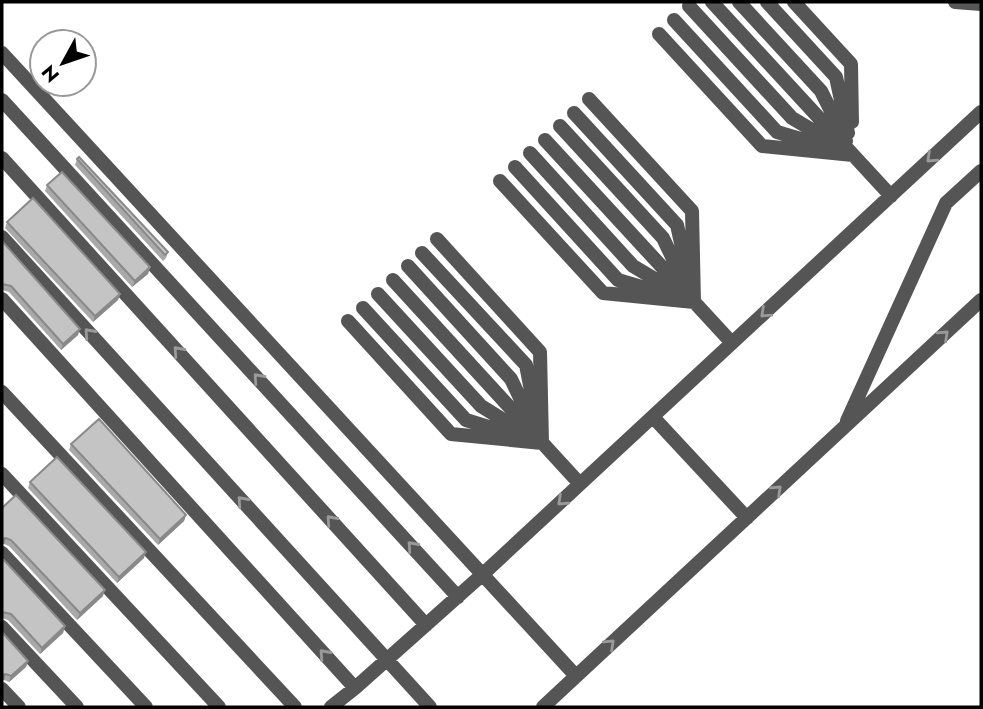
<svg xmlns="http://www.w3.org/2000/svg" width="983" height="709" font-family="Jost,sans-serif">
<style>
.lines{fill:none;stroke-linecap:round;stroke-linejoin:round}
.lane{stroke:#555;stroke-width:14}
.wall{fill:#a9a9a9}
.shaded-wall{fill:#898989}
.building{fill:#c4c4c4;stroke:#898989;stroke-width:2}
.oneway{stroke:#999}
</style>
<rect width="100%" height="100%" fill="#fff"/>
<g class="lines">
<path class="lane" d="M 712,2 L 891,196
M 739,2 L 821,91 L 846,141
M 767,2 L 836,77 L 848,133
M 794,2 L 851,64 L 852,122
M 955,2 L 981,4
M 689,6 L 792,118 L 834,143
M 674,20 L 777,132 L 821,145
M 659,34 L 762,146 L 853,155
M 2,53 L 576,676
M 589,99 L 692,211 L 694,302
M 2,100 L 458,597
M 574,113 L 677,225 L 687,270
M 560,126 L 663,238 L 684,282
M 545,140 L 732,343
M 530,153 L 633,266 L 675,291
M 2,158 L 426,625
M 515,167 L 618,280 L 662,293
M 500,181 L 603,293 L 694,302
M 2,237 L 430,707
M 437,239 L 540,352 L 542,443
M 422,253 L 526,365 L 535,411
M 408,266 L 511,379 L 532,423
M 393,280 L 580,484
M 378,294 L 481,406 L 523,432
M 2,299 L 355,688 L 483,574 L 981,112
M 363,308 L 466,420 L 511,434
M 348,321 L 451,434 L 542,443
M 2,392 L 295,707
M 653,417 L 747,518
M 847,421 L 946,203 L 981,171
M 2,474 L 219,707
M 2,553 L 146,707
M 2,627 L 77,707
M 2,689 L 19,707
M 331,707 L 355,688
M 543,707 L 981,300"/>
</g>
<path class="wall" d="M 77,159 L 168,252 L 166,258 L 163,261 L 75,165 Z
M 47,185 L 150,267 L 148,274 L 132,287 L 45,191 Z
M 7,222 L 120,294 L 118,300 L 93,322 L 5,228 Z
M 2,241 L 78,335 L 61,350 L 9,292 L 2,290 Z
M 71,444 L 186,515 L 184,521 L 158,545 L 69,450 Z
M 30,482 L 144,558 L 117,583 L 28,488 Z
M 2,508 L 103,596 L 77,620 L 9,546 L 4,544 L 2,544 Z
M 2,558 L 65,626 L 63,633 L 40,654 L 8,620 L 2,618 Z
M 2,632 L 28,661 L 26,667 L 9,682 L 4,680 L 2,680 Z"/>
<path class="shaded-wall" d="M 150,267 L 148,274 L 132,287 L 135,281 Z
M 120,294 L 118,300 L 93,322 L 95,316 Z
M 80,329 L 78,335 L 61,350 L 63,344 Z
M 186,515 L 184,521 L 158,545 L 160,539 Z
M 6,538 L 4,544 L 2,544 L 2,539 Z
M 146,552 L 144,558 L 117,583 L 119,577 Z
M 105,590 L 103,596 L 77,620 L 80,613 Z
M 65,626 L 63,633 L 40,654 L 42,648 Z
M 28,661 L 26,667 L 9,682 L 11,676 Z
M 6,674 L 4,680 L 2,680 L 2,675 Z"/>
<path class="building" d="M 79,157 L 168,252 L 165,255 L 77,159 Z
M 62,172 L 150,267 L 135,281 L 47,185 Z
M 33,198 L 120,294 L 95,316 L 7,222 Z
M 2,241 L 80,329 L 63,344 L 11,286 L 2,284 Z
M 99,419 L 186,515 L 160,539 L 71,444 Z
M 57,457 L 146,552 L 119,577 L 30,482 Z
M 16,495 L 105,590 L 80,613 L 11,540 L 6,538 L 2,539 L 2,508 Z
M 2,558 L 65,626 L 42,648 L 11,614 L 2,612 Z
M 2,632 L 28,661 L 11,676 L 6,674 L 2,675 Z"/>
<defs><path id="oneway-chevron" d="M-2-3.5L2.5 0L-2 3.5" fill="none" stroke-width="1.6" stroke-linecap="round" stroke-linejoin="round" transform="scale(1.75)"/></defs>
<g class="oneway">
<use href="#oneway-chevron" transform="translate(931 158) rotate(137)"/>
<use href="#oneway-chevron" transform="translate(765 313) rotate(137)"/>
<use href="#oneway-chevron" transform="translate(89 333) rotate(-132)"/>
<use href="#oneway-chevron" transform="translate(944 335) rotate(-43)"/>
<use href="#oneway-chevron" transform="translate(178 351) rotate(-132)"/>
<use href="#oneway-chevron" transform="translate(258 378) rotate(-132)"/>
<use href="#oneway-chevron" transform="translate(777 490) rotate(-43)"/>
<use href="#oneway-chevron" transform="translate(242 501) rotate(-132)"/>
<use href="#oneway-chevron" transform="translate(562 501) rotate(137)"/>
<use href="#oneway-chevron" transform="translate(331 520) rotate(-132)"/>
<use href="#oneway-chevron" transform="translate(412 546) rotate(-132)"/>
<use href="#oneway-chevron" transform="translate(610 644) rotate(-43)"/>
<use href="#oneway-chevron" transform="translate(324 654) rotate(-132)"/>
</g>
<rect width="983" height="709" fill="none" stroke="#000000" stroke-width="7"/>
<g transform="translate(63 63) rotate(230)"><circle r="33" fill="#ffffff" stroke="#999999" stroke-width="2"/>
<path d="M0-5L12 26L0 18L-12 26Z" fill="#000000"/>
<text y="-10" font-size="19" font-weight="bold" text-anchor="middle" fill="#000000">N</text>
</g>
</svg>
